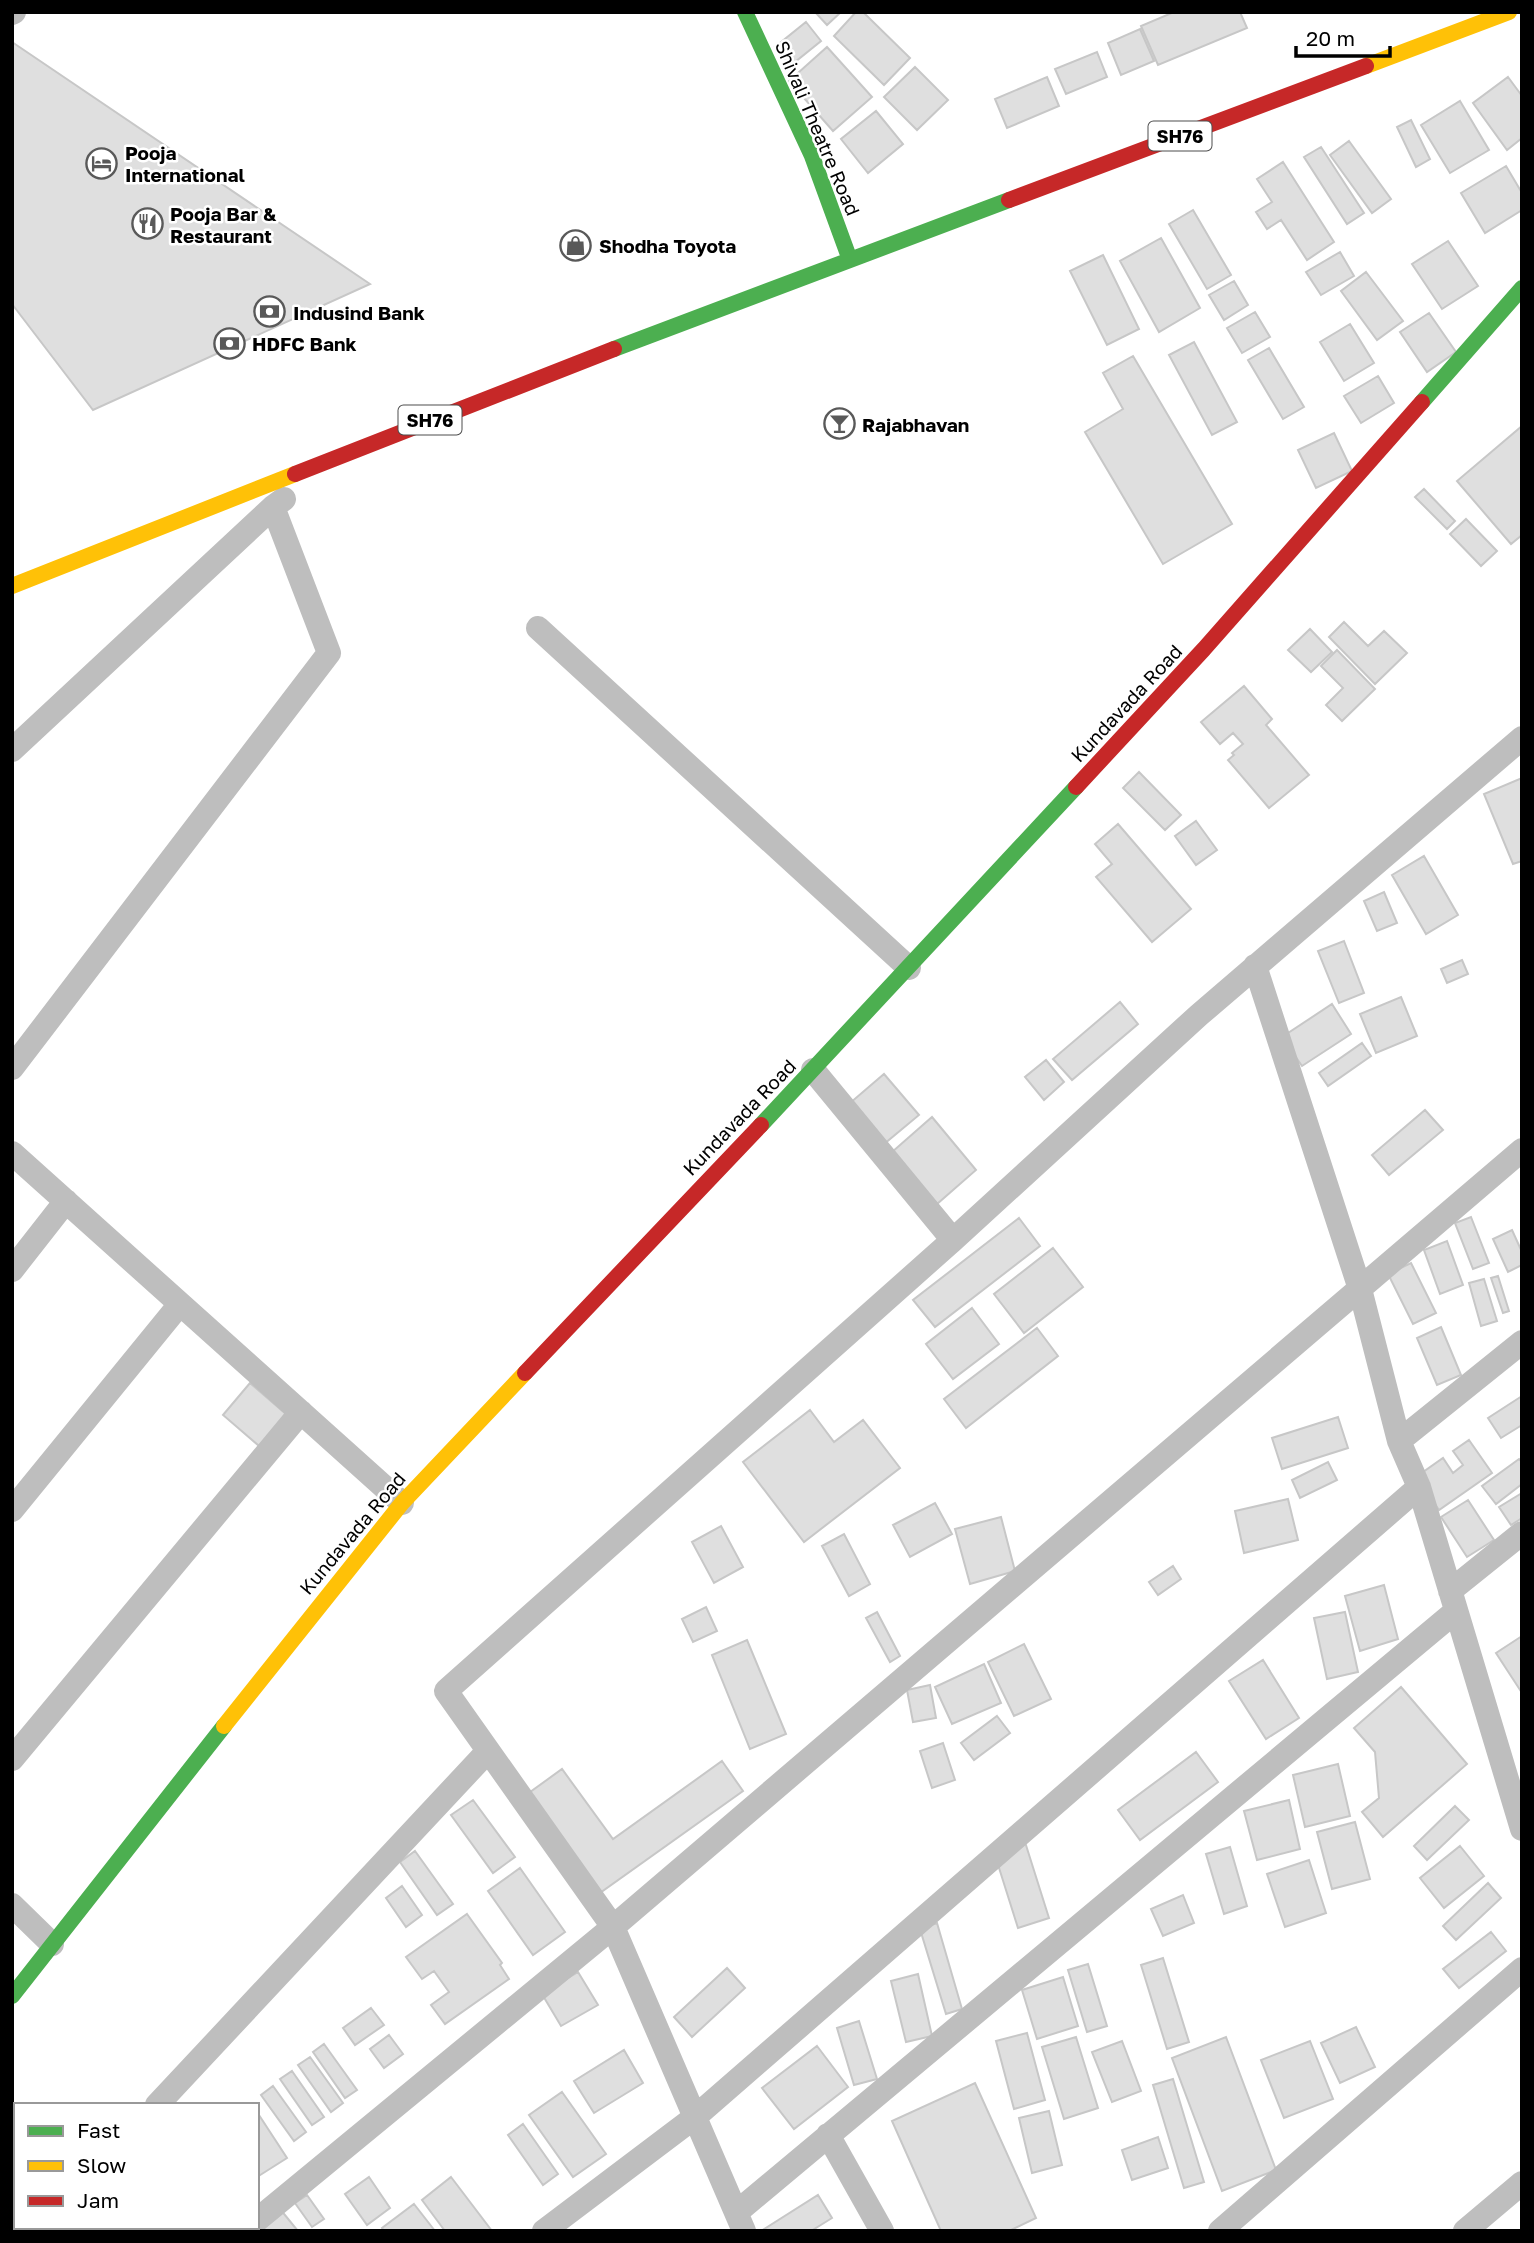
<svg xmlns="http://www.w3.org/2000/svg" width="1534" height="2243" font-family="'Golos Text',sans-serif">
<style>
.building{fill:#dfdfdf;stroke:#c7c7c7;stroke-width:2}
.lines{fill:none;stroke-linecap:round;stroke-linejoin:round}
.street{stroke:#bebebe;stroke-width:24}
.fast{stroke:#4caf50;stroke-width:16}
.slow{stroke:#ffc107;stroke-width:16}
.jam{stroke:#c62828;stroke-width:16}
.labels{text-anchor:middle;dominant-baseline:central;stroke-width:5;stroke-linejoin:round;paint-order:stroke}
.shield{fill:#fff;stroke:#4c4c4c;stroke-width:2}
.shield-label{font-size:18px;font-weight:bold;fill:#000}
.street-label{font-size:19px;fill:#000;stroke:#fff}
.poi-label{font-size:19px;font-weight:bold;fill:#000;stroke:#fff;text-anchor:start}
</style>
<rect width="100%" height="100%" fill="#fff"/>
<path class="building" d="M 815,12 L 841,12 L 827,25 Z
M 856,12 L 863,12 L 910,58 L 884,85 L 834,36 Z
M 1174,12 L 1240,12 L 1247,28 L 1158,65 L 1141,26 Z
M 806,22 L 821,41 L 790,66 L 775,47 Z
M 1140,29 L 1154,61 L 1121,75 L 1108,43 Z
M 12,42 L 370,284 L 93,410 L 12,304 Z
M 827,47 L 872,97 L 833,131 L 789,81 Z
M 1097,52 L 1107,77 L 1066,94 L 1055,69 Z
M 915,67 L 948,100 L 917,130 L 884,97 Z
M 1047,77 L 1059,106 L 1007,128 L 995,99 Z
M 1508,77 L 1522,96 L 1522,138 L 1507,150 L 1473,103 Z
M 1460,101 L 1489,150 L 1450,173 L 1421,125 Z
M 876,111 L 903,144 L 868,173 L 841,139 Z
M 1411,120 L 1430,159 L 1416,167 L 1397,127 Z
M 1349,141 L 1391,199 L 1372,213 L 1330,155 Z
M 1321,147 L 1364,213 L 1347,224 L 1304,157 Z
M 1283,162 L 1334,242 L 1307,260 L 1281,220 L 1267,229 L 1256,212 L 1272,202 L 1257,179 Z
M 1506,166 L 1522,193 L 1522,210 L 1485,233 L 1461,193 Z
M 1193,210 L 1231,275 L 1207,289 L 1169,224 Z
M 1161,238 L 1200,308 L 1159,332 L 1120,261 Z
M 1448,241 L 1478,286 L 1442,309 L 1412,264 Z
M 1340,252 L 1354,276 L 1321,295 L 1306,272 Z
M 1103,255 L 1139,329 L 1107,345 L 1070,271 Z
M 1366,272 L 1403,321 L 1377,340 L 1341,291 Z
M 1234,281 L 1248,305 L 1224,320 L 1209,295 Z
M 1255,312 L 1270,337 L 1242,353 L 1227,328 Z
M 1429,313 L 1456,352 L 1427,372 L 1400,332 Z
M 1350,324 L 1374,363 L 1344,381 L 1320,342 Z
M 1194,342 L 1237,422 L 1212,435 L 1169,355 Z
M 1269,348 L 1304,407 L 1283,419 L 1248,360 Z
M 1133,356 L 1232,524 L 1163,564 L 1085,432 L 1123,409 L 1103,373 Z
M 1378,376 L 1394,403 L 1361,423 L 1344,396 Z
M 1522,426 L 1522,535 L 1511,544 L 1457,481 Z
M 1334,433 L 1352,471 L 1316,488 L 1298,450 Z
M 1424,489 L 1455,521 L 1447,529 L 1415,497 Z
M 1466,519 L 1497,551 L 1481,566 L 1450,534 Z
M 1344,622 L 1368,646 L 1384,631 L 1407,653 L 1375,684 L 1329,637 Z
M 1310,629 L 1332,652 L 1311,672 L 1288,650 Z
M 1337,650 L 1375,689 L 1342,721 L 1326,705 L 1343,688 L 1321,666 Z
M 1244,686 L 1272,719 L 1266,725 L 1309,775 L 1269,808 L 1228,760 L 1234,755 L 1232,753 L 1243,744 L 1233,733 L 1220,744 L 1201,722 Z
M 1139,772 L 1181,815 L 1165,830 L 1123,788 Z
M 1522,778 L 1522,861 L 1513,864 L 1484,794 Z
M 1196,821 L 1217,850 L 1196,865 L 1175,836 Z
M 1118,824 L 1191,909 L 1152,942 L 1096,877 L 1112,864 L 1095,844 Z
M 1424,856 L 1458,915 L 1426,934 L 1392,875 Z
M 1384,892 L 1397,923 L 1377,931 L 1364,901 Z
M 1344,941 L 1364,993 L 1339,1003 L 1318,951 Z
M 1462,960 L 1468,974 L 1447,983 L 1441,969 Z
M 1401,997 L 1417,1036 L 1376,1053 L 1360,1014 Z
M 1120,1002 L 1138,1024 L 1072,1080 L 1053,1059 Z
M 1332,1004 L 1351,1034 L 1302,1066 L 1282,1037 Z
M 1362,1043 L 1371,1056 L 1328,1086 L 1319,1073 Z
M 1046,1060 L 1064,1082 L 1044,1100 L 1025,1077 Z
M 884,1074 L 919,1115 L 884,1144 L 850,1103 Z
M 1425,1110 L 1443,1130 L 1389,1175 L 1372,1155 Z
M 932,1117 L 976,1170 L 937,1204 L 892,1152 Z
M 1471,1217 L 1489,1263 L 1473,1269 L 1455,1223 Z
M 1019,1218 L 1040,1246 L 935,1327 L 913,1300 Z
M 1512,1230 L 1522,1252 L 1522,1265 L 1508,1272 L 1493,1239 Z
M 1447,1241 L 1463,1285 L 1440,1294 L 1424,1250 Z
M 1053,1248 L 1083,1287 L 1024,1333 L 994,1294 Z
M 1411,1263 L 1436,1313 L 1413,1324 L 1388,1274 Z
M 1498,1276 L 1509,1311 L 1503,1313 L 1491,1278 Z
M 1484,1279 L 1497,1321 L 1481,1326 L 1469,1283 Z
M 972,1308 L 999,1344 L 953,1379 L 926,1344 Z
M 1441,1327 L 1461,1375 L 1437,1385 L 1417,1338 Z
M 1037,1328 L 1058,1356 L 966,1428 L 944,1399 Z
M 250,1383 L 294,1421 L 266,1452 L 223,1415 Z
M 1522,1396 L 1522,1425 L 1501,1438 L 1488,1418 Z
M 810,1410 L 834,1442 L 863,1420 L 900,1468 L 804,1542 L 743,1462 Z
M 1338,1417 L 1348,1448 L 1282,1469 L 1272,1438 Z
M 1469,1440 L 1492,1473 L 1439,1510 L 1416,1477 L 1443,1458 L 1453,1473 L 1463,1465 L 1453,1451 Z
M 1519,1459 L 1522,1462 L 1522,1484 L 1496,1504 L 1482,1486 Z
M 1328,1462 L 1337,1480 L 1300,1498 L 1292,1480 Z
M 1522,1493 L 1522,1518 L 1511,1525 L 1499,1507 Z
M 1288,1499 L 1298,1540 L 1244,1553 L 1235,1511 Z
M 1468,1500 L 1494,1540 L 1467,1557 L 1441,1517 Z
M 935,1503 L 952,1534 L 910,1557 L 893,1525 Z
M 1001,1517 L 1015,1571 L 970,1584 L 955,1529 Z
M 721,1526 L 743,1567 L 714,1583 L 692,1542 Z
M 844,1534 L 870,1584 L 849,1596 L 822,1546 Z
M 1173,1566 L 1181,1579 L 1158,1595 L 1149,1582 Z
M 1384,1585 L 1398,1639 L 1360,1651 L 1345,1596 Z
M 706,1607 L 717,1631 L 693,1642 L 682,1619 Z
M 877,1612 L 900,1656 L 890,1662 L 866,1618 Z
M 1345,1612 L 1358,1672 L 1327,1679 L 1314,1618 Z
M 1522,1636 L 1522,1693 L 1496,1653 Z
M 747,1640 L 786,1734 L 750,1749 L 712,1655 Z
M 1024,1644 L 1051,1699 L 1014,1716 L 988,1662 Z
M 1263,1660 L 1299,1718 L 1266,1739 L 1229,1681 Z
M 984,1664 L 1001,1703 L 952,1724 L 935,1687 Z
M 930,1685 L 936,1718 L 913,1722 L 907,1690 Z
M 1401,1687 L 1467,1764 L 1383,1837 L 1362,1812 L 1379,1798 L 1375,1752 L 1354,1728 Z
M 997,1716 L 1010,1733 L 974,1760 L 961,1743 Z
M 943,1743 L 955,1780 L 932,1788 L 920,1751 Z
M 1196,1752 L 1218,1782 L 1140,1840 L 1118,1810 Z
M 722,1761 L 743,1791 L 597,1895 L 526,1795 L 562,1769 L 613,1839 Z
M 1338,1764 L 1350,1816 L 1305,1827 L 1293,1775 Z
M 473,1800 L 515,1857 L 493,1873 L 451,1815 Z
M 1289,1800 L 1300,1849 L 1257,1860 L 1244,1811 Z
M 1455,1806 L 1469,1820 L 1427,1860 L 1414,1846 Z
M 1355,1822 L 1370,1879 L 1332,1889 L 1317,1832 Z
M 1025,1842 L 1049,1918 L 1018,1928 L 994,1852 Z
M 1460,1846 L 1484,1876 L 1444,1908 L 1420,1878 Z
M 1230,1847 L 1247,1906 L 1224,1914 L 1206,1854 Z
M 415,1851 L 453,1904 L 437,1915 L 400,1862 Z
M 1309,1860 L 1326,1913 L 1285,1927 L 1267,1874 Z
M 520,1868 L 565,1932 L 533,1955 L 488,1891 Z
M 1488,1883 L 1501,1898 L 1456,1940 L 1443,1926 Z
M 402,1886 L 422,1915 L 406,1927 L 386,1898 Z
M 1183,1895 L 1194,1923 L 1163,1936 L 1151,1909 Z
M 467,1914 L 502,1963 L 500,1965 L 509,1979 L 445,2024 L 431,2005 L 449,1992 L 434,1971 L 422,1979 L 406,1957 Z
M 937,1923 L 962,2009 L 946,2014 L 920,1929 Z
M 1491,1932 L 1506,1951 L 1459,1988 L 1443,1969 Z
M 1163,1958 L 1189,2042 L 1167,2049 L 1141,1965 Z
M 1088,1964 L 1107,2026 L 1087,2032 L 1068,1970 Z
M 727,1968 L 745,1988 L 692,2037 L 674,2017 Z
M 578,1972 L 598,2005 L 561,2026 L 542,1994 Z
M 918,1974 L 932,2036 L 906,2042 L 891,1981 Z
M 1063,1977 L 1078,2026 L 1037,2039 L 1022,1990 Z
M 371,2008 L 384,2025 L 355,2045 L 343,2028 Z
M 859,2021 L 877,2079 L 854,2085 L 837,2028 Z
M 1356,2027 L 1375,2067 L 1340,2083 L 1321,2043 Z
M 1027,2033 L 1045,2100 L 1014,2109 L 996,2041 Z
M 389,2035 L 403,2054 L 384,2068 L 370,2049 Z
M 1076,2037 L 1098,2108 L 1064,2119 L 1042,2047 Z
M 1226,2037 L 1276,2170 L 1222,2191 L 1172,2058 Z
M 1122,2041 L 1141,2091 L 1112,2102 L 1092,2052 Z
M 1310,2041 L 1333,2099 L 1284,2118 L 1261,2060 Z
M 324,2044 L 357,2090 L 345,2098 L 313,2052 Z
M 817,2046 L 848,2087 L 794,2129 L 762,2088 Z
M 624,2050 L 643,2083 L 594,2113 L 574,2081 Z
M 310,2057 L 343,2103 L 331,2112 L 298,2065 Z
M 292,2071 L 324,2117 L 312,2125 L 280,2079 Z
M 1173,2079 L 1204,2182 L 1184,2188 L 1153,2085 Z
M 975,2083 L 1036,2218 L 1009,2231 L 941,2231 L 892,2121 Z
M 273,2086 L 306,2132 L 294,2141 L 261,2095 Z
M 562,2092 L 606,2154 L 573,2177 L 529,2115 Z
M 1049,2111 L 1062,2165 L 1032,2173 L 1019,2118 Z
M 257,2112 L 287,2158 L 257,2177 Z
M 523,2124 L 558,2174 L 543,2185 L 508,2135 Z
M 1158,2137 L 1168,2168 L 1132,2180 L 1122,2150 Z
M 369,2177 L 390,2208 L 367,2225 L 345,2194 Z
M 451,2177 L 492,2231 L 445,2231 L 422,2200 Z
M 307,2195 L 324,2219 L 312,2227 L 295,2203 Z
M 818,2195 L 832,2218 L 811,2231 L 761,2231 Z
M 414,2204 L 435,2231 L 384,2231 L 382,2228 Z
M 280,2209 L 298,2231 L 254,2231 Z"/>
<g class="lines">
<path class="street" d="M 12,13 L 14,12
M 538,628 L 909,968
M 12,750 L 273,507 L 284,499
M 1255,966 L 1360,1289 L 1399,1441 L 1419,1487 L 1522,1829
M 12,1068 L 329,653 L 273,507
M 813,1070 L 953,1240
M 12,1153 L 402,1503
M 12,1270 L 66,1201
M 1399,1441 L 1522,1342
M 12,1510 L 180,1304
M 1450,1591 L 1522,1533
M 12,1759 L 301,1412
M 12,1905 L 52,1944
M 157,2105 L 488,1751
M 828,2135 L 882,2231
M 737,2212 L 1456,1611
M 257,2220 L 613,1927 L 1522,1150
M 544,2231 L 695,2117 L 1419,1487
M 744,2231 L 613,1927 L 446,1691 L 953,1240 L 1199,1015 L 1522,738
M 1220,2231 L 1522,1969
M 1465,2231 L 1522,2183"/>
<path class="fast" d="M 745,12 L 812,156 L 850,260
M 614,349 L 1009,200
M 1422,402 L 1522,288
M 761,1125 L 1076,787
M 12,1996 L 224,1726"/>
<path class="slow" d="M 1366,66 L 1509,12
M 12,586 L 295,474
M 224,1726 L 402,1503 L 525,1373"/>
<path class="jam" d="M 1009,200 L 1366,66
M 295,474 L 614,349
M 1076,787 L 1204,649 L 1422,402
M 525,1373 L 761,1125"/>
</g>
<defs>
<symbol id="hotel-ring" viewBox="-11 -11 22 22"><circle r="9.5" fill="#fff" stroke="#595959" stroke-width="1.5"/><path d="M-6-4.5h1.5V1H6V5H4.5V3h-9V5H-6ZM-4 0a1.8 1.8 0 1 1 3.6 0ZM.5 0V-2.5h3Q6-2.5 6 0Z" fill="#595959"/></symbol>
<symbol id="restaurant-ring" viewBox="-11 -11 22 22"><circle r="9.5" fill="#fff" stroke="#595959" stroke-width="1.5"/><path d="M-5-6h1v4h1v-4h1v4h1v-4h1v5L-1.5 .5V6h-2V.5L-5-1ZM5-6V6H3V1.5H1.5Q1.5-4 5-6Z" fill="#595959"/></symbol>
<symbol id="shop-ring" viewBox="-11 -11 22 22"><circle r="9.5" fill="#fff" stroke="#595959" stroke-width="1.5"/><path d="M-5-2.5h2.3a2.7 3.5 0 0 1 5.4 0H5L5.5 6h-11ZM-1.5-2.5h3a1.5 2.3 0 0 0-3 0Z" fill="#595959"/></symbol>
<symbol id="bank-ring" viewBox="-11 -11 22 22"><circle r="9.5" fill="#fff" stroke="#595959" stroke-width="1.5"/><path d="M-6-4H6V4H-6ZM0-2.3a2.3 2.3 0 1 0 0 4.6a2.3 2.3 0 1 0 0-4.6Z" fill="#595959"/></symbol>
<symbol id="bar-ring" viewBox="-11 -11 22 22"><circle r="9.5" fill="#fff" stroke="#595959" stroke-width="1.5"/><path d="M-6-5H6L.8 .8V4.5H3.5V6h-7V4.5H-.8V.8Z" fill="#595959"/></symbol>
</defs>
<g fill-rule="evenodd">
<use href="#hotel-ring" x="84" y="146" width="35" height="35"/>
<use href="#restaurant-ring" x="130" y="206" width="35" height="35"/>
<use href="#shop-ring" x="558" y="228" width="35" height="35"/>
<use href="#bank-ring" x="252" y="294" width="35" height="35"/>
<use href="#bank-ring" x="212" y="326" width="35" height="35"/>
<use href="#bar-ring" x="822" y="406" width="35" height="35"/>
</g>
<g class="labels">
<g class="shield">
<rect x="1148.5" y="121.5" width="63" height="29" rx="5"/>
<rect x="398.5" y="405.5" width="63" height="29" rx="5"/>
</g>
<g class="shield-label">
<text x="1180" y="136">SH76</text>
<text x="430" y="420">SH76</text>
</g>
<g class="street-label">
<text transform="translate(818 128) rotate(67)">Shivali Theatre Road</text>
<text transform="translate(1126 703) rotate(-47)">Kundavada Road</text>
<text transform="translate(739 1117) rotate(-46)">Kundavada Road</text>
<text transform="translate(352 1533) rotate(-50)">Kundavada Road</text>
</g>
<g class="poi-label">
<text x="125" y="152">Pooja<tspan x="125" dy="22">International</tspan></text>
<text x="170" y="213">Pooja Bar &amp;<tspan x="170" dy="22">Restaurant</tspan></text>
<text x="599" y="245">Shodha Toyota</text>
<text x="293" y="312">Indusind Bank</text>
<text x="252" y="343">HDFC Bank</text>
<text x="862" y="424">Rajabhavan</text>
</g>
</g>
<rect width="1534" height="2243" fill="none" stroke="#000000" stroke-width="28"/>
<rect x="14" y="2103" width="245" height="126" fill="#ffffff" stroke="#999999" stroke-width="2"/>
<rect x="28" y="2126" width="35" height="10" fill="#4caf50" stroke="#999999" stroke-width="2"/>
<text x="77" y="2138" font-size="21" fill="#000000">Fast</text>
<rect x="28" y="2161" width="35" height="10" fill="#ffc107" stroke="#999999" stroke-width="2"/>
<text x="77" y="2173" font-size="21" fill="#000000">Slow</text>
<rect x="28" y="2196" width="35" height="10" fill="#c62828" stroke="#999999" stroke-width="2"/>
<text x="77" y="2208" font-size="21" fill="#000000">Jam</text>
<path d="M1296 46v10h94v-10" fill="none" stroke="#000000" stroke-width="3.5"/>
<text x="1306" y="46" font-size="21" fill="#000000" stroke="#ffffff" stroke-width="5" paint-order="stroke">20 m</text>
</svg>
